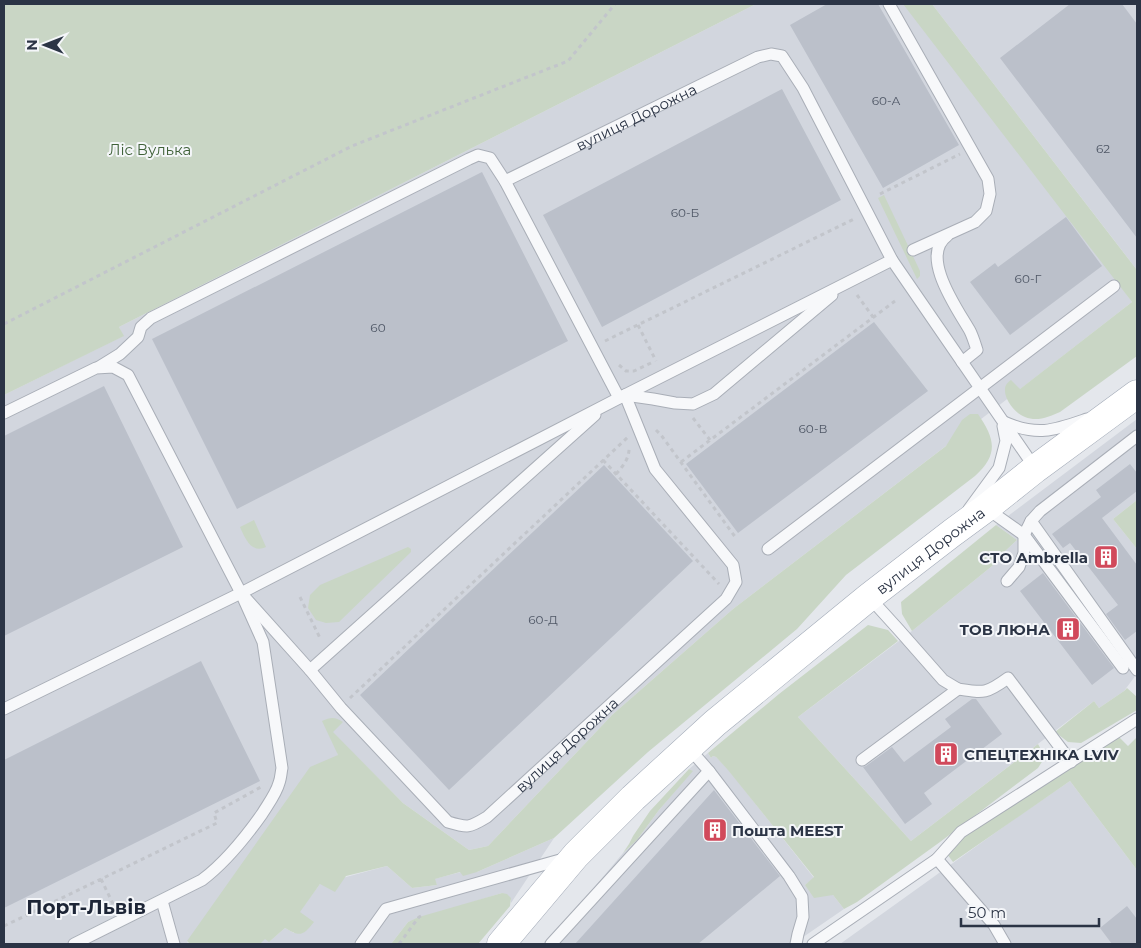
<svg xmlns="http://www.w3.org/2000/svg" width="1141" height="948" font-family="Montserrat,sans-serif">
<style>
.built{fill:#d2d6de}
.green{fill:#c9d6c5}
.building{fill:#bbc0ca}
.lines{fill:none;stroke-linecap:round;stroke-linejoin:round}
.lane-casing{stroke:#a9aeb7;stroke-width:13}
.primary-casing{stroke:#a3abb8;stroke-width:29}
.path{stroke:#c2c5cb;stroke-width:3;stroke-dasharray:4 4;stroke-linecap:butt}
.lane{stroke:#f7f8fa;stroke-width:11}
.primary{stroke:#fff;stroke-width:28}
.labels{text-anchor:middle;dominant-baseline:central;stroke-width:4;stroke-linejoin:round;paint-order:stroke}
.number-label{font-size:12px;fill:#4f5766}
.street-label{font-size:15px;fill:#2b3445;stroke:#f4f6f9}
.park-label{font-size:15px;fill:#3f6138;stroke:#f4f6f9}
.poi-label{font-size:15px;font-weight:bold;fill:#2b3445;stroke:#f4f6f9;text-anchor:end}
.district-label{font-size:20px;font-weight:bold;fill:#1d2536;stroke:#f4f6f9}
</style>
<rect width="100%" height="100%" fill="#e4e7ec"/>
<path class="built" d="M 756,4 L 922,4 L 1132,302 L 1019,390 L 733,609 L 612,715 L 488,846 L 469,850 L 403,803 L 333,733 L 338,755 L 187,942 L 190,944 L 4,944 L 4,395 L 123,336 L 119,327 Z
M 932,4 L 1137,4 L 1137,270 L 1114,240 Z
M 1137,419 L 1137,500 L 1113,519 L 1137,549 L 1137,674 L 1136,675 L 1124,691 L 1099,708 L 1094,701 L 911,841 L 798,717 L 907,635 L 1002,558 L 1002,554 L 1017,540 L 996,525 Z
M 708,753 L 711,758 L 713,756 L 716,757 L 728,769 L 814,878 L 805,885 L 833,895 L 844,909 L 793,944 L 547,944 L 623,853 L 637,840 L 659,810 L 692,771 L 689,769 Z
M 1070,781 L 1137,870 L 1137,944 L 840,944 L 1013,820 Z
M 554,838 L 511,903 L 511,900 L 502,893 L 408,922 L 391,944 L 260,944 L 265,938 L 270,941 L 285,928 L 294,933 L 299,912 L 320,884 L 387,866 L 412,888 L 437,885 L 434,879 L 461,872 L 477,872 Z"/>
<path class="green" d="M 4,4 L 756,4 L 119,327 L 124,336 L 4,395 Z
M 903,4 L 932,4 L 1137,270 L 1137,356 L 1060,412 C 1049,417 1037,422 1025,417 C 1016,414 1004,400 1005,389 C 1005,385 1008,382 1011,380 L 1020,389 L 1132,302 Z
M 884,195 L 920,271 L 920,276 L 917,279 L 878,198 Z
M 970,414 L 978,414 C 995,439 999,454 975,476 L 846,575 L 797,629 L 648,752 L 554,838 L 477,872 L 463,876 L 460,872 L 435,879 L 437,885 L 412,888 L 387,866 L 346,876 L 335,892 L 320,884 L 300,912 L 314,922 C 303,936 300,937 285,928 L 269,942 L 265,939 L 260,944 L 190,944 L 187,941 L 310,767 L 338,755 L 322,721 C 331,717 335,717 343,722 L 333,732 L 403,803 L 469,850 L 488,846 L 612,715 L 733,609 L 946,446 L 962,420 Z
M 1137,500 L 1137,549 L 1113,519 Z
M 254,520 L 266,547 C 251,554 245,538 240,527 Z
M 996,525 L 1017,540 L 1002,554 L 1002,558 L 912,631 L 902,614 L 901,602 Z
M 408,547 L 411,549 L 411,552 L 339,622 L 326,623 L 316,620 L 308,608 L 310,595 L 320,585 Z
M 868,625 L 888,630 L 898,641 L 798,717 L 911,841 L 1038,744 L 1045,757 L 1038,768 L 940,842 L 857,902 L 844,909 L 833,895 L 814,898 L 805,885 L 814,877 L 728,770 L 716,757 L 713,756 L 711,758 L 708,753 L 779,694 Z
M 1127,688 L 1137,697 L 1137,710 L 1081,743 L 1068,742 L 1055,732 L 1094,701 L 1099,708 L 1124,691 Z
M 1118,736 L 1128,746 L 1137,737 L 1137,870 L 1070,781 L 953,862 L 947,854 L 964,837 Z
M 689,769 L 693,771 L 659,810 L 637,840 L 623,853 L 629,844 L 633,836 L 650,811 Z
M 502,893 L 507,894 L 511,898 L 510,906 L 478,944 L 391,944 L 408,922 L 419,917 Z"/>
<path class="building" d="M 827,4 L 878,4 L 959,145 L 883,188 L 790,25 Z
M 1070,4 L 1122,4 L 1137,24 L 1137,238 L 1000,58 Z
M 782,89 L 841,200 L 602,327 L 543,215 Z
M 482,172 L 568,341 L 237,509 L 152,339 Z
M 1066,217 L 1102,266 L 1010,335 L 970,282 L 995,263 L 998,267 Z
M 874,322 L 928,391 L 738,533 L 686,464 Z
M 104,386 L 183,547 L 4,636 L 4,436 Z
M 1130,464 L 1137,473 L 1137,491 L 1102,518 L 1137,565 L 1137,631 L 1125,640 L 1106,614 L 1118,605 L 1070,543 L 1063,548 L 1052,534 L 1101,497 L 1096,490 Z
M 604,465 L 693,561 L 449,790 L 360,695 Z
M 1043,573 L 1114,668 L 1092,685 L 1020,591 Z
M 201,661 L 260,781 L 4,908 L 4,760 Z
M 972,699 L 976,699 L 1002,734 L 924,793 L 932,804 L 905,824 L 863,767 L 866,766 L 892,747 L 904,762 L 951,727 L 945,719 Z
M 714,790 L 780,876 L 698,944 L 575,944 Z
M 1127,906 L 1137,919 L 1137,944 L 1112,944 L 1100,928 Z"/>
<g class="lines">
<defs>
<g id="lane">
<path d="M 889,4 L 988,179 L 990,194 L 986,211 L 975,222 L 913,250"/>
<path id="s1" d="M 505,181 L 758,57 L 771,54 L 782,56 L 803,88 L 892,260"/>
<path d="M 947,236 C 919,256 958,310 970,331 C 973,337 975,344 977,350 L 962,362"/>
<path d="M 99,367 L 120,354 L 138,337 L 141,327 L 151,318 L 469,159 L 478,155 L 490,158 L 505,181 L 619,398"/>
<path d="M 625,395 L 653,399 L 675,403 L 693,404 L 714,394 L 832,295"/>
<path d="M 4,413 L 96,368 L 113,367 L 128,375 L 241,593 L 263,642 L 282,768 C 281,772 281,778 279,783 C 276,794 268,804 262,814 C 245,838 226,862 202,880 L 74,944"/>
<path d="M 1004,422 C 1038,437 1055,430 1087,419"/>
<path d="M 986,508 L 1024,535 L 1123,668"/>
<path d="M 969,509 L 999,468 L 1006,441 L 1003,426"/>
<path d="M 1031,521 L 1137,670"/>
<path d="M 768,549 L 1114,286"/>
<path d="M 1007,581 L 1019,567 L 1024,553 L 1024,535 L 1031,521 L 1040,511 L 1137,436"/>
<path id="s2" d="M 241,593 L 310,670 L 341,708 L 448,822 C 468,828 469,828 487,817 L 726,599 L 736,582 L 733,565 L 655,469 L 625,395"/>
<path d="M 310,670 L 595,415"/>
<path d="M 958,689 C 984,693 986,694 1008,678 L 1071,762"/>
<path d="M 4,709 L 241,593 L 625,395 L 892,260 L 1035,468"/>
<path d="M 862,760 L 958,689 L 943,680 L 899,630 L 869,597"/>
<path d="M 709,771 L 789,876 L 802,897 L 803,917 L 798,934 L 796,944"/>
<path d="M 937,859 L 994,925 L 1005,944"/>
<path d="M 162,901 L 174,944"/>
<path d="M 361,944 L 386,909 L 567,858"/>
<path d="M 551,944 L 709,771 L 688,747"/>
<path d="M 813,944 L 937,859 L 961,832 L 1137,719"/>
</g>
<g id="primary">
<path id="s3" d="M 501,944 L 576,855 L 633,798 L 715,723 L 869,597 L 952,533 L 986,508 L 1035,469 L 1137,394"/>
</g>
</defs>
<use href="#lane" class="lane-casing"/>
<use href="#primary" class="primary-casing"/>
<path class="path" d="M 880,194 L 960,154
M 857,295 L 873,317
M 4,324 L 352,146 L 568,61 L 615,4
M 638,325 L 656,361
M 605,341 L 854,219
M 619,365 L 626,371 L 634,371 L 651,363
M 693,418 L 710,440
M 656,430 L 661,435 L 736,538
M 603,460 L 719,584
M 681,462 L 895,301
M 616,474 C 624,465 630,457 629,446
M 300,597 L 320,638
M 350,698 L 628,437
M 101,879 L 115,908
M 4,926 L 217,823 L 214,813 L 261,787
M 399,944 L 419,917 L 421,916"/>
<use href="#lane" class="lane"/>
<use href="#primary" class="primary"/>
</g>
<defs>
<symbol id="building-square" viewBox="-11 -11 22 22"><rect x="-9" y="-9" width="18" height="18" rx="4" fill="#d1495b" stroke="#f4f6f9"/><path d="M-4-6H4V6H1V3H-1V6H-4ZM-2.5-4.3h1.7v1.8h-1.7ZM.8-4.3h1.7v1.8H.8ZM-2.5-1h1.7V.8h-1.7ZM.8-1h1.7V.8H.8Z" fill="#fff"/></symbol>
</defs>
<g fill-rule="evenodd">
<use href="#building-square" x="1092" y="543" width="28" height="28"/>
<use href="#building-square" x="1054" y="615" width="28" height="28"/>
<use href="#building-square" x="932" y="740" width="28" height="28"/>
<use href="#building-square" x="701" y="816" width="28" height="28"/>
</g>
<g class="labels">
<g class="number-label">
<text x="886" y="100">60-А</text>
<text x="1103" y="148">62</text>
<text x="685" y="212">60-Б</text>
<text x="1028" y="278">60-Г</text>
<text x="378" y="327">60</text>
<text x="813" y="428">60-В</text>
<text x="543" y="619">60-Д</text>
</g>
<g class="street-label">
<text stroke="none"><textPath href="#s1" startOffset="146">вулиця Дорожна</textPath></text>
<text stroke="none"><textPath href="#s3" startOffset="584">вулиця Дорожна</textPath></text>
<text stroke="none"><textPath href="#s2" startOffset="458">вулиця Дорожна</textPath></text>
</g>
<g class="park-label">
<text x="150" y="149">Ліс Вулька</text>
</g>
<g class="poi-label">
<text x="1088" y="557">СТО Ambrella</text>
<text x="1050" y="629">ТОВ ЛЮНА</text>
<text x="964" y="754" text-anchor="start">СПЕЦТЕХНІКА LVIV</text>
<text x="732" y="830" text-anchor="start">Пошта MEEST</text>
</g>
<g class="district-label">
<text x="86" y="907">Порт-Львів</text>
</g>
</g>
<rect width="1141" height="948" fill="none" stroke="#2b3445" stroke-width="10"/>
<g transform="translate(45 45) rotate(270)" stroke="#f4f6f9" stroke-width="4" paint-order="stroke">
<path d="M0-4L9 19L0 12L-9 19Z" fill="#2b3445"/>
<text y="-8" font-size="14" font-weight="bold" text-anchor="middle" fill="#2b3445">N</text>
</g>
<path d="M961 918v8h138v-8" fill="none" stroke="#2b3445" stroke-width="2.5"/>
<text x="968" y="918" font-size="15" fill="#2b3445" stroke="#f4f6f9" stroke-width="4" paint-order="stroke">50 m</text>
</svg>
